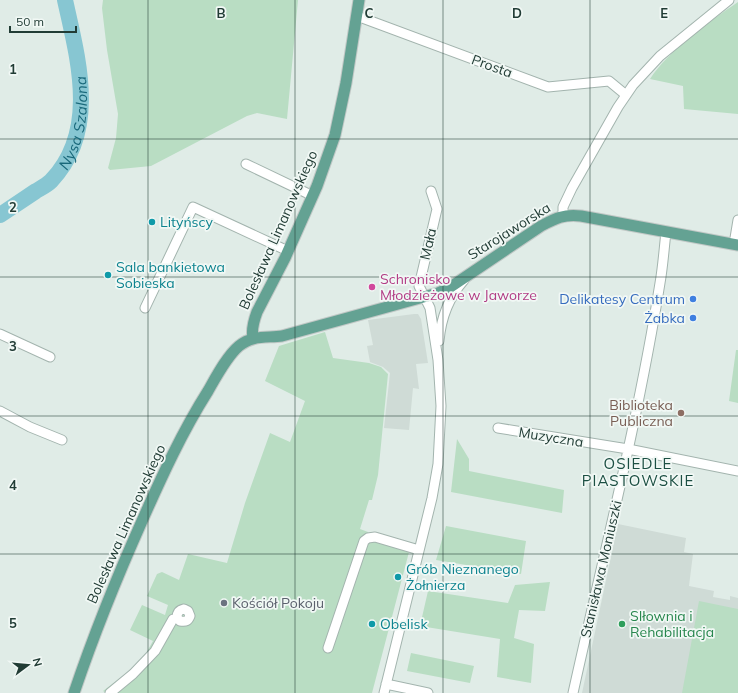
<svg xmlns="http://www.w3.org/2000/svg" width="738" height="693" font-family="Mulish,sans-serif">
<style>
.built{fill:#cfdbd6}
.green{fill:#b9ddc3}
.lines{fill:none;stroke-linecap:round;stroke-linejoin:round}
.river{stroke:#87c6d2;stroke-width:16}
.minor-casing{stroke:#a3b4ae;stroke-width:11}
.major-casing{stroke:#c1c8c6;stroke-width:13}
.minor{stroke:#fff;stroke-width:9}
.major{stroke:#64a293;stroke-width:11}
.grid{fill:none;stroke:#213c35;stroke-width:1;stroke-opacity:0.55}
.culture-dot{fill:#0f9aa8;stroke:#f1f8f5;stroke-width:1.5}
.hotel-dot{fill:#d1479c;stroke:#f1f8f5;stroke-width:1.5}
.shop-dot{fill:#3f7fe0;stroke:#f1f8f5;stroke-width:1.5}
.education-dot{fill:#8d6e63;stroke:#f1f8f5;stroke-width:1.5}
.worship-dot{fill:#6b7280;stroke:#f1f8f5;stroke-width:1.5}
.leisure-dot{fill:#2e9e5b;stroke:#f1f8f5;stroke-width:1.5}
.labels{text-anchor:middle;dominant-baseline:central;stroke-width:3.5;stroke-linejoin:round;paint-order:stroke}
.street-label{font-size:14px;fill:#213c35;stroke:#f1f8f5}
.culture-label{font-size:14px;fill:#0d838f;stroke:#f1f8f5;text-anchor:start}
.hotel-label{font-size:14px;fill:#b23c85;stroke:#f1f8f5;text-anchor:start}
.shop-label{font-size:14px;fill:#366cbe;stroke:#f1f8f5;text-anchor:end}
.education-label{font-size:14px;fill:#785e54;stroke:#f1f8f5;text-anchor:end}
.worship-label{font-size:14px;fill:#5b616d;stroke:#f1f8f5;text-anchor:start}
.leisure-label{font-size:14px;fill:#27864d;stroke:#f1f8f5;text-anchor:start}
.water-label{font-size:15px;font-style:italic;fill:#19687a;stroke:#f1f8f5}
.neighbourhood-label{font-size:15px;letter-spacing:1px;fill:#1c4f43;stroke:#f1f8f5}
.grid-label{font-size:13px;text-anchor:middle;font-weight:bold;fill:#213c35;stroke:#f1f8f5;stroke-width:3.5;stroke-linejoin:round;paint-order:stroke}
</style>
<rect width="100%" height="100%" fill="#e0ece7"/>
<path class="built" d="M 414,314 L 418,314 L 421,319 L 428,363 L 416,364 L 419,389 L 413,388 L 409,430 L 384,428 L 390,373 L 383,367 L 370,362 L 367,346 L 373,345 L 368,320 Z
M 618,524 L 686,538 L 684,552 L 693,554 L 689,586 L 714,591 L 713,597 L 730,600 L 730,596 L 738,598 L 738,693 L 582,693 Z"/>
<path class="green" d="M 103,0 L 298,0 L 287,119 L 257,113 L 247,116 L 151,166 L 110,170 L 108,168 L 116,138 L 118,114 L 107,50 L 102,8 Z
M 738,2 L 738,114 L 684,109 L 683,86 L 650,79 C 668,51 710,21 738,2 Z
M 325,332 L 333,358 L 369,363 L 381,367 L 388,374 L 378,475 L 372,500 L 369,500 L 360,529 L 368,532 L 374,541 L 409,552 L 372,693 L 106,693 L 103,691 L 141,662 L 153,641 L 130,630 L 142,605 L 165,615 L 168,605 L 147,596 L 157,574 L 162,572 L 179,580 L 188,554 L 227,563 L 245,503 L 270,433 L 290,442 L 305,401 L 265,381 L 279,346 Z
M 736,350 L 738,350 L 738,403 L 729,401 Z
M 457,439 L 469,459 L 469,471 L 564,490 L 562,513 L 451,492 Z
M 446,526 L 526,541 L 521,574 L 436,560 Z
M 550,582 L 545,611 L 519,610 L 514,638 L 534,644 L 531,683 L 497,677 L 500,639 L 420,626 L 428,591 L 508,603 L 515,585 Z
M 699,601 L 738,609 L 738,693 L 682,693 Z
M 411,653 L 474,666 L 470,683 L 407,671 Z"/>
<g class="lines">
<path class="river" id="s1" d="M 0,215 C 12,207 24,199 36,191 C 41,188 47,185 51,181 C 99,131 78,59 65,0"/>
<defs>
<path id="minor" d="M 357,16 L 548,87 L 609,81 L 626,95
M 246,164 L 313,196
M 563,216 L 563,207 L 572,188 L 618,107 L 633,85 L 660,56 L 729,0
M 734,244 L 738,220
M 145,308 L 193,207 L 288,251
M 0,334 L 50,357
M 439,341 C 441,318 449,297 464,280
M 0,411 L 30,427 L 62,440
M 498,428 L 628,449 L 738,471
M 328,648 L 364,541 L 368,538 L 375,537 L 419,550
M 386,684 L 428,693
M 110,693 L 133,674 L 155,651 L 173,619 L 177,618 C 177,612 179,610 184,609 L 188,611 L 190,616 C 188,621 186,622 180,621 L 177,618
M 384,693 L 432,498 L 438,464 L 441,406 L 438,360 L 430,308 L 419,286 L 437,209 L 431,191
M 573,693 C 603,557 638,421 660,283 C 663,266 664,249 666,232"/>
<path id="major" d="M 253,338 C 251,329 254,320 257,312 L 285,258 L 317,186 L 335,135 L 346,83 L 359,0
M 74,693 C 94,634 117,577 142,521 C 162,476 182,432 208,391 C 216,377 227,356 239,346 C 252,335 266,338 282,336 L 438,293 L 449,288 L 541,226 C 556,218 564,214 581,216 L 738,245"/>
</defs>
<use href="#minor" class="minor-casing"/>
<use href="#major" class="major-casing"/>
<use href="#minor" class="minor"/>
<use href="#major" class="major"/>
</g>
<path class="grid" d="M 148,0 L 148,693M 295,0 L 295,693M 443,0 L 443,693M 590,0 L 590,693M 0,139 L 738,139M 0,277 L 738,277M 0,416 L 738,416M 0,554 L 738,554"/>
<g class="culture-dot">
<circle cx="152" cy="222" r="4"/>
<circle cx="108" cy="275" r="4"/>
<circle cx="398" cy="577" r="4"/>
<circle cx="372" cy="624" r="4"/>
</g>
<circle class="hotel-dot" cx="372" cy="287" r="4"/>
<g class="shop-dot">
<circle cx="693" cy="299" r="4"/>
<circle cx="693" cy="318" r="4"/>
</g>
<circle class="education-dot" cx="681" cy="413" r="4"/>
<circle class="worship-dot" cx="224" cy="603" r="4"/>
<circle class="leisure-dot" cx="622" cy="624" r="4"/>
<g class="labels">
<g class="street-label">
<text transform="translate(492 66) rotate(20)">Prosta</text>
<text transform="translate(278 230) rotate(-66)">Bolesława Limanowskiego</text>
<text transform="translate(509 231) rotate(-32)">Starojaworska</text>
<text transform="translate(428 244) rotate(-77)">Mała</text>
<text transform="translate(551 437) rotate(9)">Muzyczna</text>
<text transform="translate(126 524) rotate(-66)">Bolesława Limanowskiego</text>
<text transform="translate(601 569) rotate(-77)">Stanisława Moniuszki</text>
</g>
<g class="culture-label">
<text x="160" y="222">Lityńscy</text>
<text x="116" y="267">Sala bankietowa<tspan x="116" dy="16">Sobieska</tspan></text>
<text x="406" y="569">Grób Nieznanego<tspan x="406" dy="16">Żołnierza</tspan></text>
<text x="380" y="624">Obelisk</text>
</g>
<g class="hotel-label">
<text x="380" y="279">Schronisko<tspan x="380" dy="16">Młodzieżowe w Jaworze</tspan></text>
</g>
<g class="shop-label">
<text x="685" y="299">Delikatesy Centrum</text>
<text x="685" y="318">Żabka</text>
</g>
<g class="education-label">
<text x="673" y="405">Biblioteka<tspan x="673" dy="16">Publiczna</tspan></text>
</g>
<g class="worship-label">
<text x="232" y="603">Kościół Pokoju</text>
</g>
<g class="leisure-label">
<text x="630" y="616">SIłownia i<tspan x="630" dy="16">Rehabilitacja</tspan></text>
</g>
<g class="water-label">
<text stroke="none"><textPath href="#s1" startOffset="126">Nysa Szalona</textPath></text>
</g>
<g class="neighbourhood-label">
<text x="638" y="463">OSIEDLE<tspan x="638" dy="17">PIASTOWSKIE</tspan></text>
</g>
</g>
<g class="grid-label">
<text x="221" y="18">B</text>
<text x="369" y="18">C</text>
<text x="517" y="18">D</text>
<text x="664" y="18">E</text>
<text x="13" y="74">1</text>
<text x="13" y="212">2</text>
<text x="13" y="351">3</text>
<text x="13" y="490">4</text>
<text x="13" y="628">5</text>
</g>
<g transform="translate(28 665) rotate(74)" stroke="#f1f8f5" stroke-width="3" paint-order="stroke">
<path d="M0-3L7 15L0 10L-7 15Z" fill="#213c35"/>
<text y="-6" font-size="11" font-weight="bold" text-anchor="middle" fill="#213c35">N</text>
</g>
<path d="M10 26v6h66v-6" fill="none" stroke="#213c35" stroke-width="2"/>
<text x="16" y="26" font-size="12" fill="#213c35" stroke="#f1f8f5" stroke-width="3" paint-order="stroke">50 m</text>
</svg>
